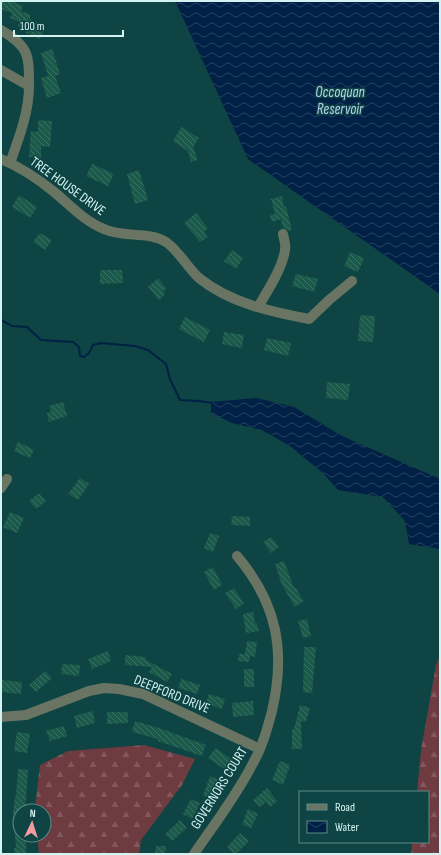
<svg xmlns="http://www.w3.org/2000/svg" width="441" height="855" font-family="'Sofia Sans Condensed',sans-serif">
<style>
.forest{fill:url(#forest-firs)}
.water{fill:url(#water-waves)}
.lines{fill:none;stroke-linecap:round;stroke-linejoin:round}
.stream{stroke:#002045;stroke-width:2}
.building{fill:url(#building-back-hatch)}
.minor{stroke:#697463;stroke-width:10}
.labels{text-anchor:middle;dominant-baseline:central;stroke-width:3;stroke-linejoin:round;paint-order:stroke}
.street-label{font-size:14px;fill:#d3f3f2;stroke:#0e4443}
.water-label{font-size:15px;font-style:italic;fill:#b7d1f1;stroke:#0e4443}
</style>
<defs>
<pattern id="forest-firs" width="22" height="20" patternUnits="userSpaceOnUse"><rect width="22" height="20" fill="#6e3b41"/><path d="M5 1l3.5 6h-7zM16 11l3.5 6h-7z" fill="#82585d"/></pattern>
<pattern id="water-waves" width="16" height="10" patternUnits="userSpaceOnUse"><rect width="16" height="10" fill="#002045"/><path d="M0 5q4-4 8 0t8 0" fill="none" stroke="#244160"/></pattern>
<pattern id="building-back-hatch" width="6" height="6" patternUnits="userSpaceOnUse"><rect width="6" height="6" fill="#1b594a"/><path d="M-1 5l2 2M0 0l6 6M5-1l2 2" fill="none" stroke="#3b7165"/></pattern>
</defs>
<rect width="100%" height="100%" fill="#0e4443"/>
<path class="forest" d="M 440,655 L 440,854 L 411,854 L 412,842 L 428,842 L 428,792 L 417,792 L 421,750 L 436,665 Z
M 144,745 L 195,759 L 182,785 L 141,840 L 139,854 L 39,854 L 37,835 L 44,835 L 44,811 L 35,811 L 35,808 L 40,765 L 68,751 Z"/>
<path class="water" d="M 175,1 L 440,1 L 440,294 L 248,159 Z
M 256,398 L 294,407 L 342,436 L 440,479 L 440,549 L 409,544 L 405,521 L 383,497 L 338,490 L 324,474 L 290,446 L 262,430 L 232,423 L 211,413 L 211,402 Z"/>
<g class="lines">
<path class="stream" d="M 1,320 L 12,326 L 27,327 L 41,340 L 73,342 L 79,347 L 80,356 L 84,357 L 89,353 L 93,345 L 101,343 L 135,346 L 148,350 L 166,364 L 170,379 L 180,400 L 199,401 L 212,403"/>
</g>
<path class="building" d="M 1,1 L 11,1 L 23,6 L 21,11 L 31,15 L 29,19 L 39,23 L 37,28 L 44,31 L 40,39 L 26,33 L 27,30 L 18,26 L 19,22 L 10,18 L 12,13 L 1,9 Z
M 52,49 L 60,74 L 55,76 L 61,93 L 47,98 L 41,78 L 48,76 L 41,53 Z
M 38,120 L 52,121 L 50,147 L 41,146 L 41,158 L 29,157 L 31,131 L 38,132 Z
M 181,127 L 199,138 L 193,147 L 198,160 L 191,162 L 188,151 L 173,141 Z
M 92,164 L 114,174 L 108,186 L 86,176 Z
M 139,170 L 148,200 L 135,204 L 127,174 Z
M 19,195 L 37,207 L 30,218 L 12,207 Z
M 282,196 L 284,207 L 286,206 L 292,230 L 289,231 L 283,228 L 281,219 L 272,222 L 270,215 L 275,214 L 271,199 Z
M 196,213 L 208,228 L 204,232 L 208,237 L 200,242 L 184,223 Z
M 40,233 L 52,240 L 45,250 L 33,242 Z
M 232,250 L 243,258 L 236,269 L 224,261 Z
M 350,252 L 364,258 L 358,272 L 344,266 Z
M 100,270 L 122,270 L 123,283 L 100,284 Z
M 296,274 L 318,279 L 314,292 L 292,286 Z
M 158,278 L 167,289 L 163,291 L 165,294 L 159,300 L 148,287 Z
M 360,315 L 375,316 L 373,342 L 358,341 Z
M 185,317 L 210,330 L 204,342 L 179,329 Z
M 224,332 L 244,335 L 242,348 L 222,344 Z
M 267,338 L 291,343 L 288,356 L 264,350 Z
M 327,382 L 350,384 L 348,400 L 326,398 Z
M 63,402 L 67,416 L 49,422 L 47,413 L 51,412 L 49,406 Z
M 18,442 L 34,450 L 30,458 L 14,451 Z
M 80,478 L 89,484 L 78,500 L 68,494 Z
M 39,493 L 46,501 L 36,509 L 29,501 Z
M 10,512 L 24,518 L 17,533 L 3,527 Z
M 232,516 L 250,517 L 250,526 L 231,525 Z
M 210,533 L 219,536 L 213,552 L 204,548 Z
M 271,537 L 279,547 L 271,553 L 263,542 Z
M 284,561 L 294,588 L 295,587 L 304,601 L 295,607 L 282,585 L 275,564 Z
M 213,567 L 222,585 L 214,590 L 204,572 Z
M 234,588 L 244,604 L 236,609 L 225,593 Z
M 253,612 L 255,623 L 257,623 L 259,631 L 246,633 L 243,614 Z
M 307,619 L 311,636 L 303,638 L 298,621 Z
M 247,641 L 257,642 L 255,657 L 250,656 L 249,662 L 238,661 L 239,654 L 245,654 Z
M 304,647 L 316,647 L 312,693 L 303,692 Z
M 108,651 L 111,661 L 92,669 L 88,659 Z
M 125,655 L 146,657 L 146,660 L 172,674 L 167,682 L 149,672 L 152,667 L 125,665 Z
M 62,664 L 80,665 L 79,676 L 61,674 Z
M 244,669 L 254,669 L 254,687 L 244,687 Z
M 45,671 L 52,678 L 36,692 L 29,685 Z
M 181,679 L 200,685 L 197,694 L 178,688 Z
M 2,680 L 22,682 L 21,694 L 1,692 Z
M 209,694 L 225,699 L 222,709 L 206,703 Z
M 253,701 L 254,715 L 233,717 L 232,703 Z
M 300,705 L 310,708 L 306,722 L 301,721 L 302,749 L 292,749 L 292,729 L 294,729 Z
M 93,711 L 95,723 L 77,728 L 74,716 Z
M 107,712 L 128,712 L 128,723 L 107,724 Z
M 135,721 L 159,728 L 206,745 L 202,756 L 158,741 L 158,739 L 132,732 Z
M 64,726 L 67,736 L 50,741 L 46,731 Z
M 17,732 L 30,734 L 27,753 L 14,751 Z
M 216,748 L 234,761 L 227,771 L 208,758 Z
M 280,761 L 290,765 L 283,785 L 272,780 Z
M 18,769 L 28,770 L 25,811 L 20,811 L 20,835 L 26,835 L 26,854 L 14,854 L 14,848 L 16,848 L 13,813 L 15,796 L 16,796 Z
M 210,776 L 219,780 L 212,799 L 203,796 Z
M 267,788 L 277,801 L 270,807 L 266,802 L 260,807 L 253,800 Z
M 191,799 L 200,803 L 192,819 L 183,814 Z
M 248,809 L 258,814 L 251,828 L 242,824 Z
M 180,820 L 187,828 L 172,841 L 165,834 Z
M 240,833 L 249,841 L 236,854 L 234,854 L 227,847 Z
M 156,846 L 166,846 L 165,854 L 155,854 Z"/>
<g class="lines">
<path class="minor" d="M 1,30 C 29,47 29,54 29,86 L 1,70
M 1,159 C 20,167 37,178 53,191 C 69,204 84,221 104,229 C 123,238 148,231 166,242 C 179,251 187,267 199,278 C 230,303 271,312 309,319 L 329,300 L 352,281
M 10,163 C 19,138 29,112 29,86
M 258,307 C 267,292 283,267 285,250 C 286,244 284,240 283,234
M 1,488 L 7,479
M 1,717 L 26,715 L 89,691 L 104,688 L 119,689 L 143,694 L 260,749
M 194,854 C 214,825 236,796 252,765 C 262,748 267,730 272,711 C 286,651 277,603 237,556"/>
</g>
<g class="labels">
<g class="street-label">
<text transform="translate(68 186) rotate(36)">TREE HOUSE DRIVE</text>
<text transform="translate(172 694) rotate(22)">DEEPFORD DRIVE</text>
<text transform="translate(219 788) rotate(-58)">GOVERNORS COURT</text>
</g>
<g class="water-label">
<text x="340" y="92">Occoquan<tspan x="340" dy="17">Reservoir</tspan></text>
</g>
</g>
<rect width="441" height="855" fill="none" stroke="#d3f3f2" stroke-width="4"/>
<rect x="299" y="791" width="130" height="52" fill="#0e4443" stroke="#5d8a89"/>
<rect x="307" y="804" width="20" height="6" fill="#697463" stroke="#5d8a89"/>
<text x="335" y="811" font-size="12" fill="#d3f3f2">Road</text>
<rect x="307" y="821" width="20" height="12" fill="url(#water-waves)" stroke="#5d8a89"/>
<text x="335" y="831" font-size="12" fill="#d3f3f2">Water</text>
<g transform="translate(32 823) rotate(4)"><circle r="19" fill="#0e4443" stroke="#5d8a89"/>
<path d="M0-3L7 15L0 10L-7 15Z" fill="#f49aa2"/>
<text y="-6" font-size="11" font-weight="bold" text-anchor="middle" fill="#d3f3f2">N</text>
</g>
<path d="M14 30v6h109v-6" fill="none" stroke="#d3f3f2" stroke-width="2"/>
<text x="20" y="30" font-size="12" fill="#d3f3f2" stroke="#0e4443" stroke-width="3" paint-order="stroke">100 m</text>
</svg>
